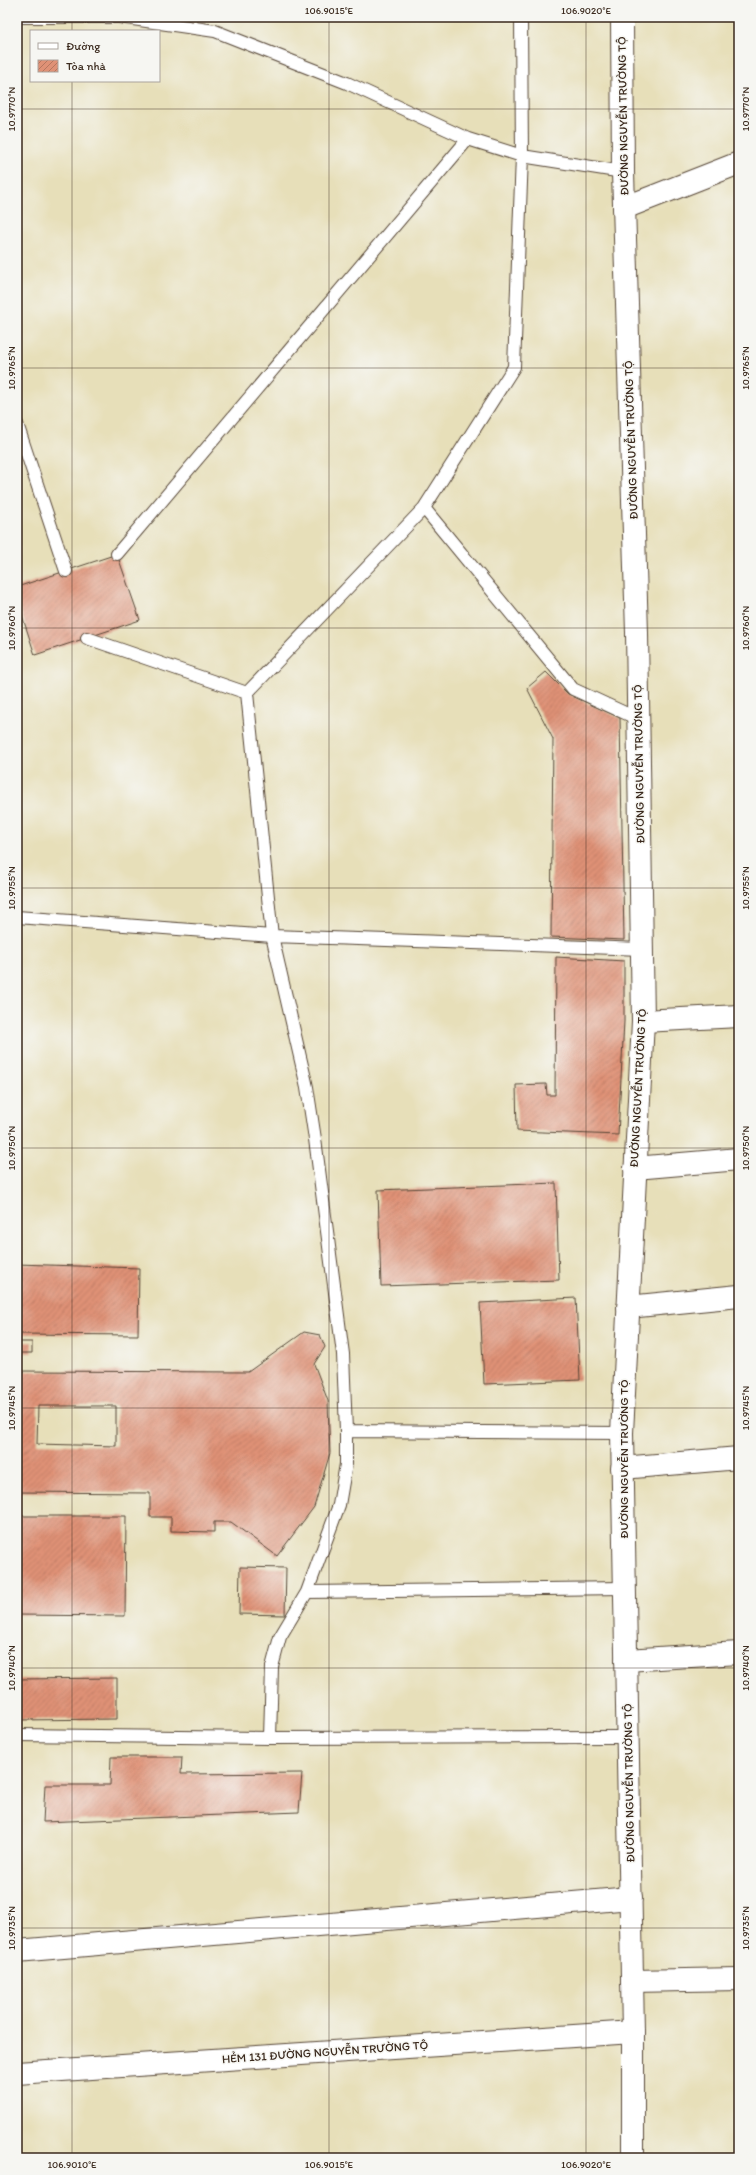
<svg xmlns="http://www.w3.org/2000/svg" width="756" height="2175" font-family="Itim,sans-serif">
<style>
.building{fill:url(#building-hatch);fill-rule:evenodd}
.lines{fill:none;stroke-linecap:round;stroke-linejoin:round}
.lane-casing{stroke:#554535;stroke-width:14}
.street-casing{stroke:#554535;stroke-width:24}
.secondary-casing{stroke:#554535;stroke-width:24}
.lane{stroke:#fff;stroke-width:12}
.street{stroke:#fff;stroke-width:22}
.secondary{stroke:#fff;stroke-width:22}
.ticks{fill:none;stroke:#3b2a1e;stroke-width:1;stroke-opacity:0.45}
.labels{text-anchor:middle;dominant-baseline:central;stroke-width:3;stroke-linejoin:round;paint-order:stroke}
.street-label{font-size:12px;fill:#3b2a1e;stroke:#f6f6f2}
.neatline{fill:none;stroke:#3b2a1e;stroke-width:1.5}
.ticks-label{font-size:10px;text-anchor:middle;fill:#3b2a1e}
</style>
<defs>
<pattern id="building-hatch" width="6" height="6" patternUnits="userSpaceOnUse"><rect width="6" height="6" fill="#df9176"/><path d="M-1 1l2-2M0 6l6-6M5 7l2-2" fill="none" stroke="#b67760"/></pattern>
</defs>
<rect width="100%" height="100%" fill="#f6f6f2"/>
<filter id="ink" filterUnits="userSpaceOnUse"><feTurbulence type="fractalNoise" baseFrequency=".025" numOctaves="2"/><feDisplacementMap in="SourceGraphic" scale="8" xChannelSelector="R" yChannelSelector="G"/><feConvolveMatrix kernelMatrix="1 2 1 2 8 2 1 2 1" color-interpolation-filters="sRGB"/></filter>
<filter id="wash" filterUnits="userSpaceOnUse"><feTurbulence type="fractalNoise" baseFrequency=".012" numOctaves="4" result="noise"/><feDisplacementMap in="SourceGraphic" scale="16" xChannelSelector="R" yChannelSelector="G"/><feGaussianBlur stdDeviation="0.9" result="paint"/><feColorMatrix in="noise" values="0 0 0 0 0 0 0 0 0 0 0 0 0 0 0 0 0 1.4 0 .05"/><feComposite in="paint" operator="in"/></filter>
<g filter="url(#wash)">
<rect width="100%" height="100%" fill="#e7dfb9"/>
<g id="blocks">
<path class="building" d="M 117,554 L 140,620 L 35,655 L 17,600 L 17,587 Z
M 546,672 L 568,694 L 620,718 L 624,940 L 551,937 L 553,739 L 527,688 Z
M 556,957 L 624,961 L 624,1021 L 618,1135 L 517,1131 L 516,1085 L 546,1084 L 547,1095 L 555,1095 Z
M 556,1183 L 559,1280 L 381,1286 L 378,1190 Z
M 17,1264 L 139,1268 L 138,1335 L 17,1334 Z
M 576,1298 L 580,1380 L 484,1384 L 480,1303 Z
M 304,1332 L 320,1335 L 325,1347 L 314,1364 L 328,1401 L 330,1453 L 314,1507 L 277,1556 L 231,1522 L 214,1522 L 214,1532 L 171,1531 L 171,1517 L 150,1517 L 150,1493 L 17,1492 L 17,1371 L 248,1372 ZM 38,1406 L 116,1406 L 116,1446 L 37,1444 Z
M 17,1342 L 32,1342 L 32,1353 L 17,1353 Z
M 17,1516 L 126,1516 L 125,1616 L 17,1615 Z
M 240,1567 L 286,1568 L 285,1615 L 239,1614 Z
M 117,1678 L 117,1719 L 17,1720 L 17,1679 Z
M 111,1757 L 182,1757 L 181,1774 L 302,1773 L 299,1812 L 43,1822 L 45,1785 L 110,1785 Z
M 735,1942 L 739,1942 L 739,1968 L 736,1968 Z"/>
</g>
</g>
<g filter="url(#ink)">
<use href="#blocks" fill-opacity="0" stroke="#554535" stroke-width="1"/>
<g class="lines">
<defs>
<path id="lane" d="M 17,17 L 119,17 L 215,31 L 347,83 L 468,139 L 522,156 L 623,172
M 17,424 L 66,571
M 424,508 L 573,689 L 638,719
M 117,554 L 468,139
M 87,638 L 247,693
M 17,917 L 272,936 L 642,949
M 346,1431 L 622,1433
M 307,1592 L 625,1588
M 17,1735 L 270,1738 L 628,1737
M 270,1738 L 272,1667 L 280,1637 L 307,1592 L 339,1505 L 346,1464 L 346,1431 L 343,1354 L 315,1139 L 307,1087 L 272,936 L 247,693 L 424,508 L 514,367 L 522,156 L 521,17"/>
<path id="street" d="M 624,208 L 739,163
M 643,1021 L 739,1016
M 635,1168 L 739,1159
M 628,1307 L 739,1296
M 622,1468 L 739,1458
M 626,1660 L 739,1653
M 17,1951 L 631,1898
M 632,1981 L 739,1979
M 17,2073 L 633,2032"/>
<path id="secondary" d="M 622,17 L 623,172 L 637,633 L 643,1021 L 622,1433 L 633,2032 L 633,2158"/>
</defs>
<use href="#lane" class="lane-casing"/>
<use href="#street" class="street-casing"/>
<use href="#secondary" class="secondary-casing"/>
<use href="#lane" class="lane"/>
<use href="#street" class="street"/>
<use href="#secondary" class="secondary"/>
</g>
</g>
<path class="ticks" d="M 72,17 L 72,31M 329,17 L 329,2158M 586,17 L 586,2158M 72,81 L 72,2158M 17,109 L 739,109M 17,368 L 739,368M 17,628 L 739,628M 17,888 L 739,888M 17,1148 L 739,1148M 17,1408 L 739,1408M 17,1668 L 739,1668M 17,1928 L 739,1928"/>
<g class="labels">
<g class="street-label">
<text transform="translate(623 116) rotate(-91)">ĐƯỜNG NGUYỄN TRƯỜNG TỘ</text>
<text transform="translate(631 440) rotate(-92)">ĐƯỜNG NGUYỄN TRƯỜNG TỘ</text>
<text transform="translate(639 764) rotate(-91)">ĐƯỜNG NGUYỄN TRƯỜNG TỘ</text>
<text transform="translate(638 1088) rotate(-87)">ĐƯỜNG NGUYỄN TRƯỜNG TỘ</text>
<text transform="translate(624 1459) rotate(-90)">ĐƯỜNG NGUYỄN TRƯỜNG TỘ</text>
<text transform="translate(629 1783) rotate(-91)">ĐƯỜNG NGUYỄN TRƯỜNG TỘ</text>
<text transform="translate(325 2052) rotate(-4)">HẺM 131 ĐƯỜNG NGUYỄN TRƯỜNG TỘ</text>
</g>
</g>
<rect width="756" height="2175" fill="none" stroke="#f6f6f2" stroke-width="44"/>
<rect x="30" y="30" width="130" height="52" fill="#f6f6f2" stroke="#aba49d"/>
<rect x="38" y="43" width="20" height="6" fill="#ffffff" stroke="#aba49d"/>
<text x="66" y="50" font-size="12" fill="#3b2a1e">Đường</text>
<rect x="38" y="60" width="20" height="12" fill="url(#building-hatch)" stroke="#aba49d"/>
<text x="66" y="70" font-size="12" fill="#3b2a1e">Tòa nhà</text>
<rect x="22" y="22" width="712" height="2131" class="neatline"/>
<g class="ticks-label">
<text x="329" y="14">106.9015°E</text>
<text x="586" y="14">106.9020°E</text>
<text transform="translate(11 109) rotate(-90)" y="4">10.9770°N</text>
<text transform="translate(745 109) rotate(-90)" y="4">10.9770°N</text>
<text transform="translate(11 368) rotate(-90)" y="4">10.9765°N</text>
<text transform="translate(745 368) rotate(-90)" y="4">10.9765°N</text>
<text transform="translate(11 628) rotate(-90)" y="4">10.9760°N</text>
<text transform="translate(745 628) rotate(-90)" y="4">10.9760°N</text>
<text transform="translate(11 888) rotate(-90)" y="4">10.9755°N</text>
<text transform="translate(745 888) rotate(-90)" y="4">10.9755°N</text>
<text transform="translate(11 1148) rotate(-90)" y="4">10.9750°N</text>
<text transform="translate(745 1148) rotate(-90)" y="4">10.9750°N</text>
<text transform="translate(11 1408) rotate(-90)" y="4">10.9745°N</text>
<text transform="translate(745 1408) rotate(-90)" y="4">10.9745°N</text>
<text transform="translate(11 1668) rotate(-90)" y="4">10.9740°N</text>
<text transform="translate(745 1668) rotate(-90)" y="4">10.9740°N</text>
<text transform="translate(11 1928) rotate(-90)" y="4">10.9735°N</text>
<text transform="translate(745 1928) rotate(-90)" y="4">10.9735°N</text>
<text x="72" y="2168">106.9010°E</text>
<text x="329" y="2168">106.9015°E</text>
<text x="586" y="2168">106.9020°E</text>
</g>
</svg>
